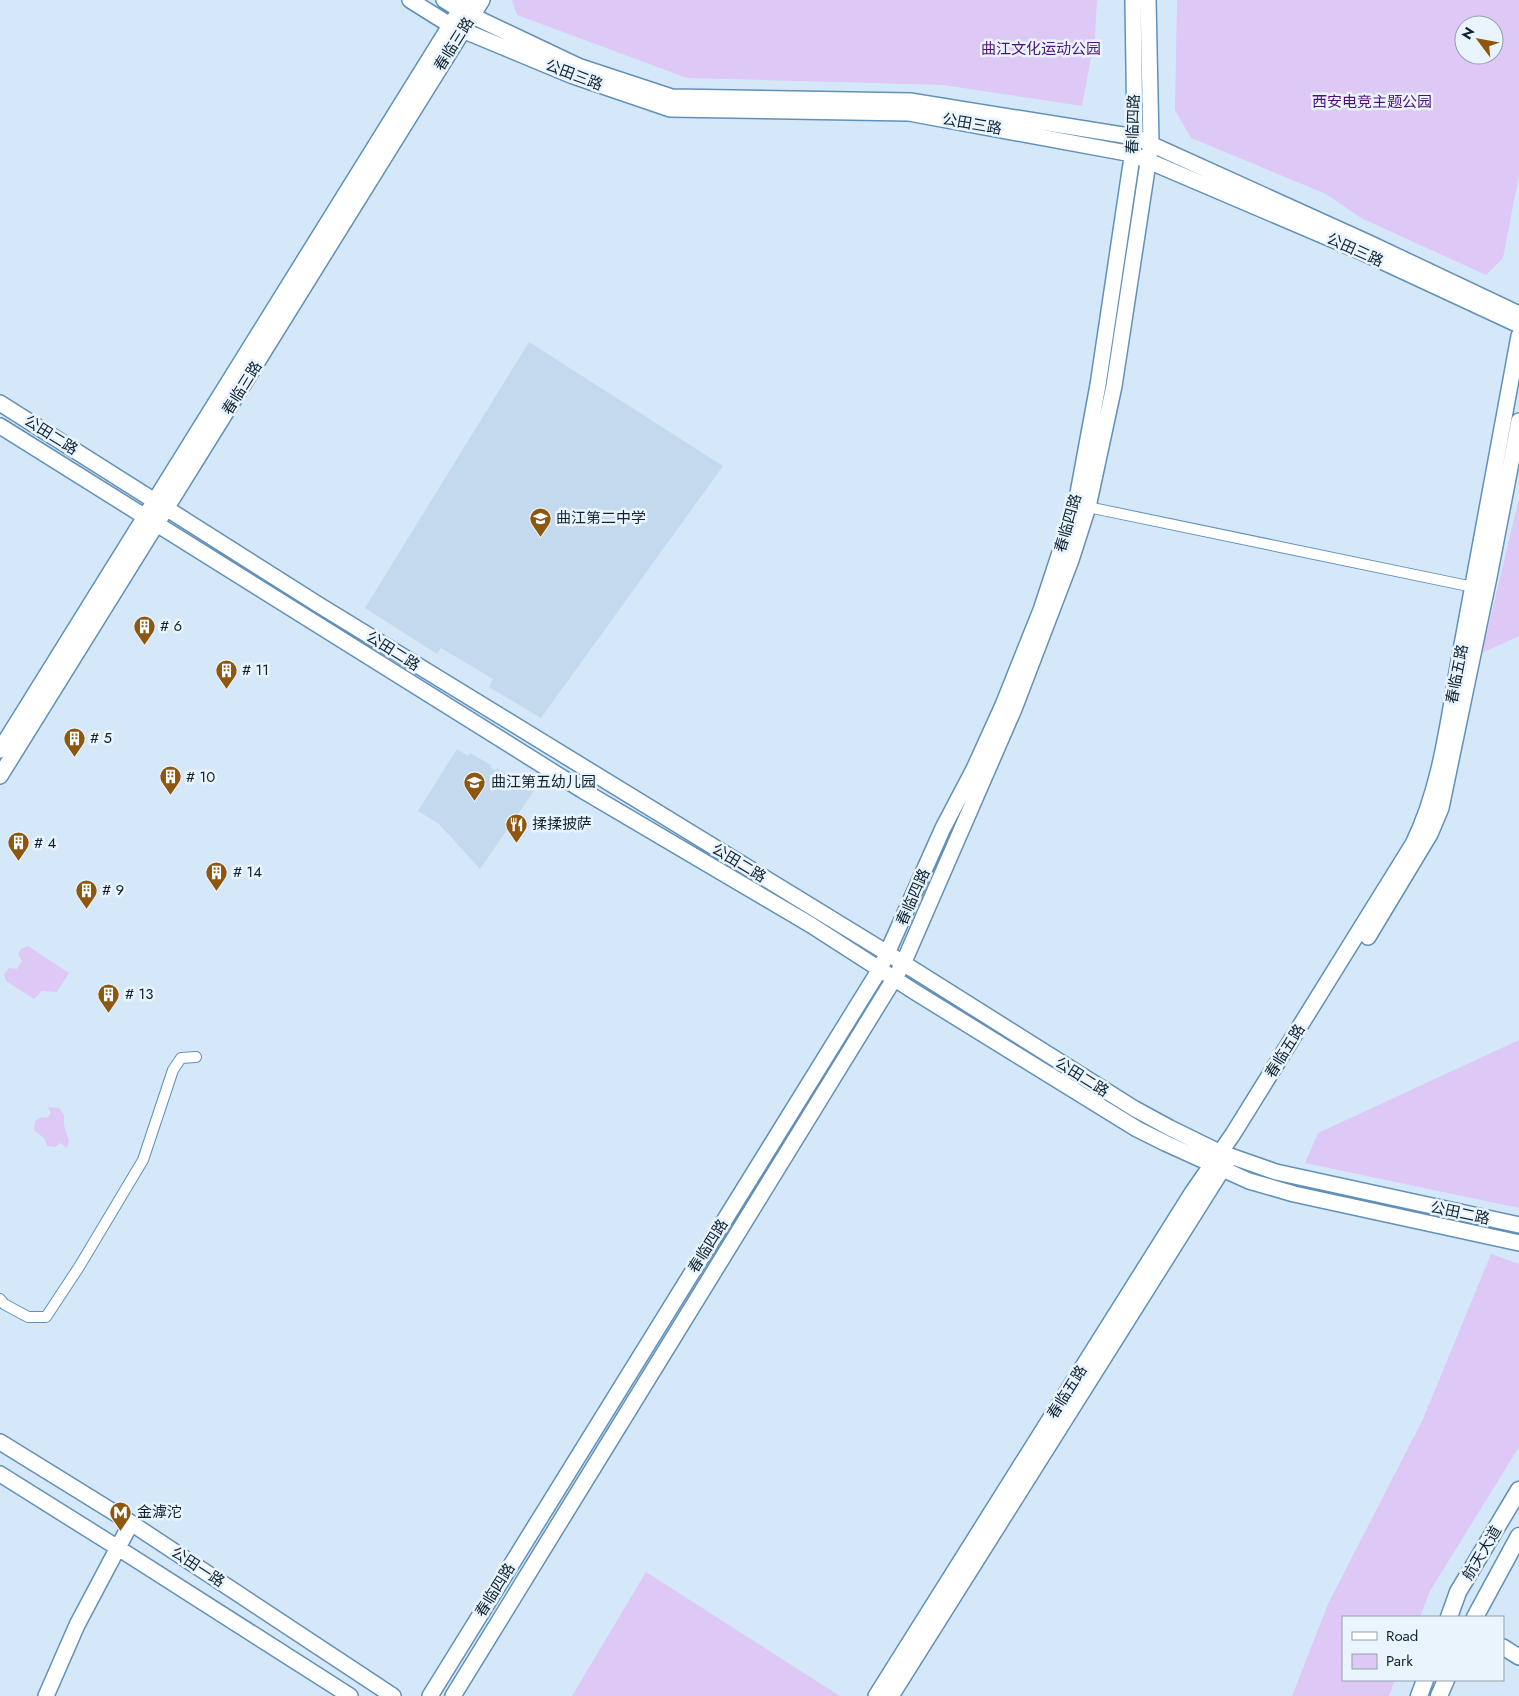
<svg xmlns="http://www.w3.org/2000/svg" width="1519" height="1696" font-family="Jost,'Noto Sans SC',sans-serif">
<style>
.built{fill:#c3d9ed}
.green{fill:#dec8f6;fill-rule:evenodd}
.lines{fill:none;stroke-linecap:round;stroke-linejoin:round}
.street-casing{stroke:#6190b9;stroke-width:12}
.secondary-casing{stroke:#6190b9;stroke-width:18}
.primary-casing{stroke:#6190b9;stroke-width:19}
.street{stroke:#fff;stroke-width:10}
.secondary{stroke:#fff;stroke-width:15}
.primary{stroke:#fff;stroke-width:16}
.labels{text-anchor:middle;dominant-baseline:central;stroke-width:5;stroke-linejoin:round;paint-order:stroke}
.street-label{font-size:15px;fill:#0f2232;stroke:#eaf4fd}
.park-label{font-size:15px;fill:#50107b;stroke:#eaf4fd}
.poi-label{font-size:15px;fill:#0f2232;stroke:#eaf4fd;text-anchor:start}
</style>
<rect width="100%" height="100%" fill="#d5e8fa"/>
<path class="built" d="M 529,342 L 723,466 L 541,718 L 489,687 L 493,679 L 441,648 L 437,654 L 365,608 Z
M 457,749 L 468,756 L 470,753 L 491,765 L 490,767 L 495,770 L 497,768 L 534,791 L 480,869 L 439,824 L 418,811 Z"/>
<path class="green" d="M 512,0 L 1097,0 L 1095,36 L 1082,106 L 943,85 L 687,78 L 517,15 Z
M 1177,0 L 1519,0 L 1519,175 L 1503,258 L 1486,275 L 1361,218 L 1326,194 L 1191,138 L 1175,110 ZM 1464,25 L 1494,25 L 1494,55 L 1464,55 Z
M 1519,498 L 1519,636 L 1482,653 Z
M 28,946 L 69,973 L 57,992 L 42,991 L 34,999 L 6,981 L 4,974 L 9,968 L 17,969 L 22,961 L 18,954 L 21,949 Z
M 1519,1040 L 1519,1208 L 1305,1163 L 1318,1133 Z
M 48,1107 L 59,1108 L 64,1115 L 64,1125 L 69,1141 L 67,1148 L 61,1143 L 55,1147 L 47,1146 L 44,1138 L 34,1130 L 35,1121 L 41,1117 L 47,1118 L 51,1113 Z
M 1491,1254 L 1519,1264 L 1519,1447 L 1430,1591 L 1420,1617 L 1343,1617 L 1343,1680 L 1395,1680 L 1389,1696 L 1292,1696 L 1328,1604 L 1423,1419 Z
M 646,1572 L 840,1696 L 572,1696 Z"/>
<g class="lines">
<defs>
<path id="street" d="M 1083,506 L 1478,588
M 0,1299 L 4,1304 L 28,1317 L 46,1317 L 79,1267 L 143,1160 L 173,1070 L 181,1058 L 196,1057"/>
<path id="secondary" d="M 410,0 L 450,25 L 573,76 L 670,109 L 909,113 L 1132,154 L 1364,253 L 1519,325
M 444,0 L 460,10 L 578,66 L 672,97 L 910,101 L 1135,137 L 1369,243 L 1519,314
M 0,403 L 319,605 L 887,953 L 1135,1109 L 1170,1128 L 1219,1152 L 1276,1172 L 1519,1225
M 0,426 L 582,790 L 811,925 L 915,992 L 1137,1129 L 1165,1143 L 1249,1181 L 1294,1194 L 1519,1243
M 0,750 L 466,0
M 0,776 L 482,0
M 1368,937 L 1430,834 L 1441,808 L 1489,577 L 1519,421
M 0,1442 L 131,1523 L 393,1696
M 0,1474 L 118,1548 L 350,1696
M 1503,1647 L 1519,1657
M 46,1696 L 77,1625 L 131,1523
M 430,1696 L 880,969 L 943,828 L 974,769 L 1003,705 L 1041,610 L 1076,504 L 1098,385 L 1135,137 L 1133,0
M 453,1696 L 894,979 L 903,964 L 1014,709 L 1071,560 L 1088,507 L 1114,386 L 1151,143 L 1148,0
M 876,1696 L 1192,1193 L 1233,1134 L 1413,844 C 1441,787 1448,722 1459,661 C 1480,552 1499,444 1519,336
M 891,1696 L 1227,1162"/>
<path id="primary" d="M 1449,1617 L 1458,1592 L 1519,1490
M 1475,1617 L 1519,1536
M 1419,1696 L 1425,1680
M 1439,1696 L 1446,1680"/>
</defs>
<use href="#street" class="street-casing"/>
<use href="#secondary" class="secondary-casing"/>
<use href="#primary" class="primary-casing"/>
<use href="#street" class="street"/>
<use href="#secondary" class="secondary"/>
<use href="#primary" class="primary"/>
</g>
<defs>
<symbol id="school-pin" viewBox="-11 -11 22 30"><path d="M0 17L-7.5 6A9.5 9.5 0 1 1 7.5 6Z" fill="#8e570d" stroke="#eaf4fd"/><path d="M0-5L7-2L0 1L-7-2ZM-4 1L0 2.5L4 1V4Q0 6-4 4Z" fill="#fff"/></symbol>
<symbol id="building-pin" viewBox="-11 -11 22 30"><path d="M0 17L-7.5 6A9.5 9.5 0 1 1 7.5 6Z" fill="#8e570d" stroke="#eaf4fd"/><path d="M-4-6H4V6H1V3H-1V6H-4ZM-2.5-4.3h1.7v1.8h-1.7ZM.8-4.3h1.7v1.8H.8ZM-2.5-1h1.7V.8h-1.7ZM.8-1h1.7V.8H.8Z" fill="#fff"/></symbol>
<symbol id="restaurant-pin" viewBox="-11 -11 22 30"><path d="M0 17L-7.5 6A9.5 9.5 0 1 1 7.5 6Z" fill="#8e570d" stroke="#eaf4fd"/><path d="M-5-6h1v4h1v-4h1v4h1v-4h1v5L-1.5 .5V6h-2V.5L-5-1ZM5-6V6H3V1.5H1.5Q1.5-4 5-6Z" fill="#fff"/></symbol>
<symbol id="metro-pin" viewBox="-11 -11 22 30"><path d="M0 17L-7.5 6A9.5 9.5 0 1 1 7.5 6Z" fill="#8e570d" stroke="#eaf4fd"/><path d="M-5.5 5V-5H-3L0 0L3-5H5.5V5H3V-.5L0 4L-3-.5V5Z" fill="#fff"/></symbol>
</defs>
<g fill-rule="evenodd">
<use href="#school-pin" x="528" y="506" width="25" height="34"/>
<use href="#building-pin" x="132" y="614" width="25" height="34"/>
<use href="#building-pin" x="214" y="658" width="25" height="34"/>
<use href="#building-pin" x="62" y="726" width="25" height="34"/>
<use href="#building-pin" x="158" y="764" width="25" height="34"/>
<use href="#school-pin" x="462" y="770" width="25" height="34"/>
<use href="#restaurant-pin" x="504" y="812" width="25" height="34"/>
<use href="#building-pin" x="6" y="830" width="25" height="34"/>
<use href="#building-pin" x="204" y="860" width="25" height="34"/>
<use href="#building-pin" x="74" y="878" width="25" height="34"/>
<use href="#building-pin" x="96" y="982" width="25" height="34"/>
<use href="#metro-pin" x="108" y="1500" width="25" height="34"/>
</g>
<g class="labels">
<g class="street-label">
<text transform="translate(454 44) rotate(-58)">春临三路</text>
<text transform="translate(574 75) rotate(21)">公田三路</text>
<text transform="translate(972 124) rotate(10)">公田三路</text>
<text transform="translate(1133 124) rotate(-88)">春临四路</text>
<text transform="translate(1355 250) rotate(24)">公田三路</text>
<text transform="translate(242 388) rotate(-58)">春临三路</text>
<text transform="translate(51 435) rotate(32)">公田二路</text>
<text transform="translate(1068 523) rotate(-74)">春临四路</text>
<text transform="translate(393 651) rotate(32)">公田二路</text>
<text transform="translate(1457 674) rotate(-79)">春临五路</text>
<text transform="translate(739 863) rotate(31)">公田二路</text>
<text transform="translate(913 897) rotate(-66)">春临四路</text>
<text transform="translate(1285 1051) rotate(-58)">春临五路</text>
<text transform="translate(1082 1077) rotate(32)">公田二路</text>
<text transform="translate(1460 1213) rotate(12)">公田二路</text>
<text transform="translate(708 1246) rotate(-58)">春临四路</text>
<text transform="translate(1067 1392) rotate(-58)">春临五路</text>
<text transform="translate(1482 1553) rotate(-59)">航天大道</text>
<text transform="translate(198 1567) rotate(33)">公田一路</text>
<text transform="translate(495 1590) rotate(-58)">春临四路</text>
</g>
<g class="park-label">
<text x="1041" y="49">曲江文化运动公园</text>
<text x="1372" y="102">西安电竞主题公园</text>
</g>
<g class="poi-label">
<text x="556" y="518">曲江第二中学</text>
<text x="160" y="626"># 6</text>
<text x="242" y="670"># 11</text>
<text x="90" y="738"># 5</text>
<text x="186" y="777"># 10</text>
<text x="491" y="782">曲江第五幼儿园</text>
<text x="532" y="824">揉揉披萨</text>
<text x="34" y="843"># 4</text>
<text x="233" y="872"># 14</text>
<text x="102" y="890"># 9</text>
<text x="125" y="994"># 13</text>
<text x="137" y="1512">金滹沱</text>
</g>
</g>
<rect x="1342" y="1616" width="162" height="65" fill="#eaf4fd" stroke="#92a0ac"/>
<rect x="1352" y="1632" width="25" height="8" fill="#ffffff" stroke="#92a0ac"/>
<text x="1386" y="1641" font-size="15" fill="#0f2232">Road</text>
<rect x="1352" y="1654" width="25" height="15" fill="#dec8f6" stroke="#92a0ac"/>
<text x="1386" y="1666" font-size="15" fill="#0f2232">Park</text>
<g transform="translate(1479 40) rotate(302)"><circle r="24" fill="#eaf4fd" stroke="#92a0ac"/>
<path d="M0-4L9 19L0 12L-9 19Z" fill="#8e570d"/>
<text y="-8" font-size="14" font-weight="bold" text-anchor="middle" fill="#0f2232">N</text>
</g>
</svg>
